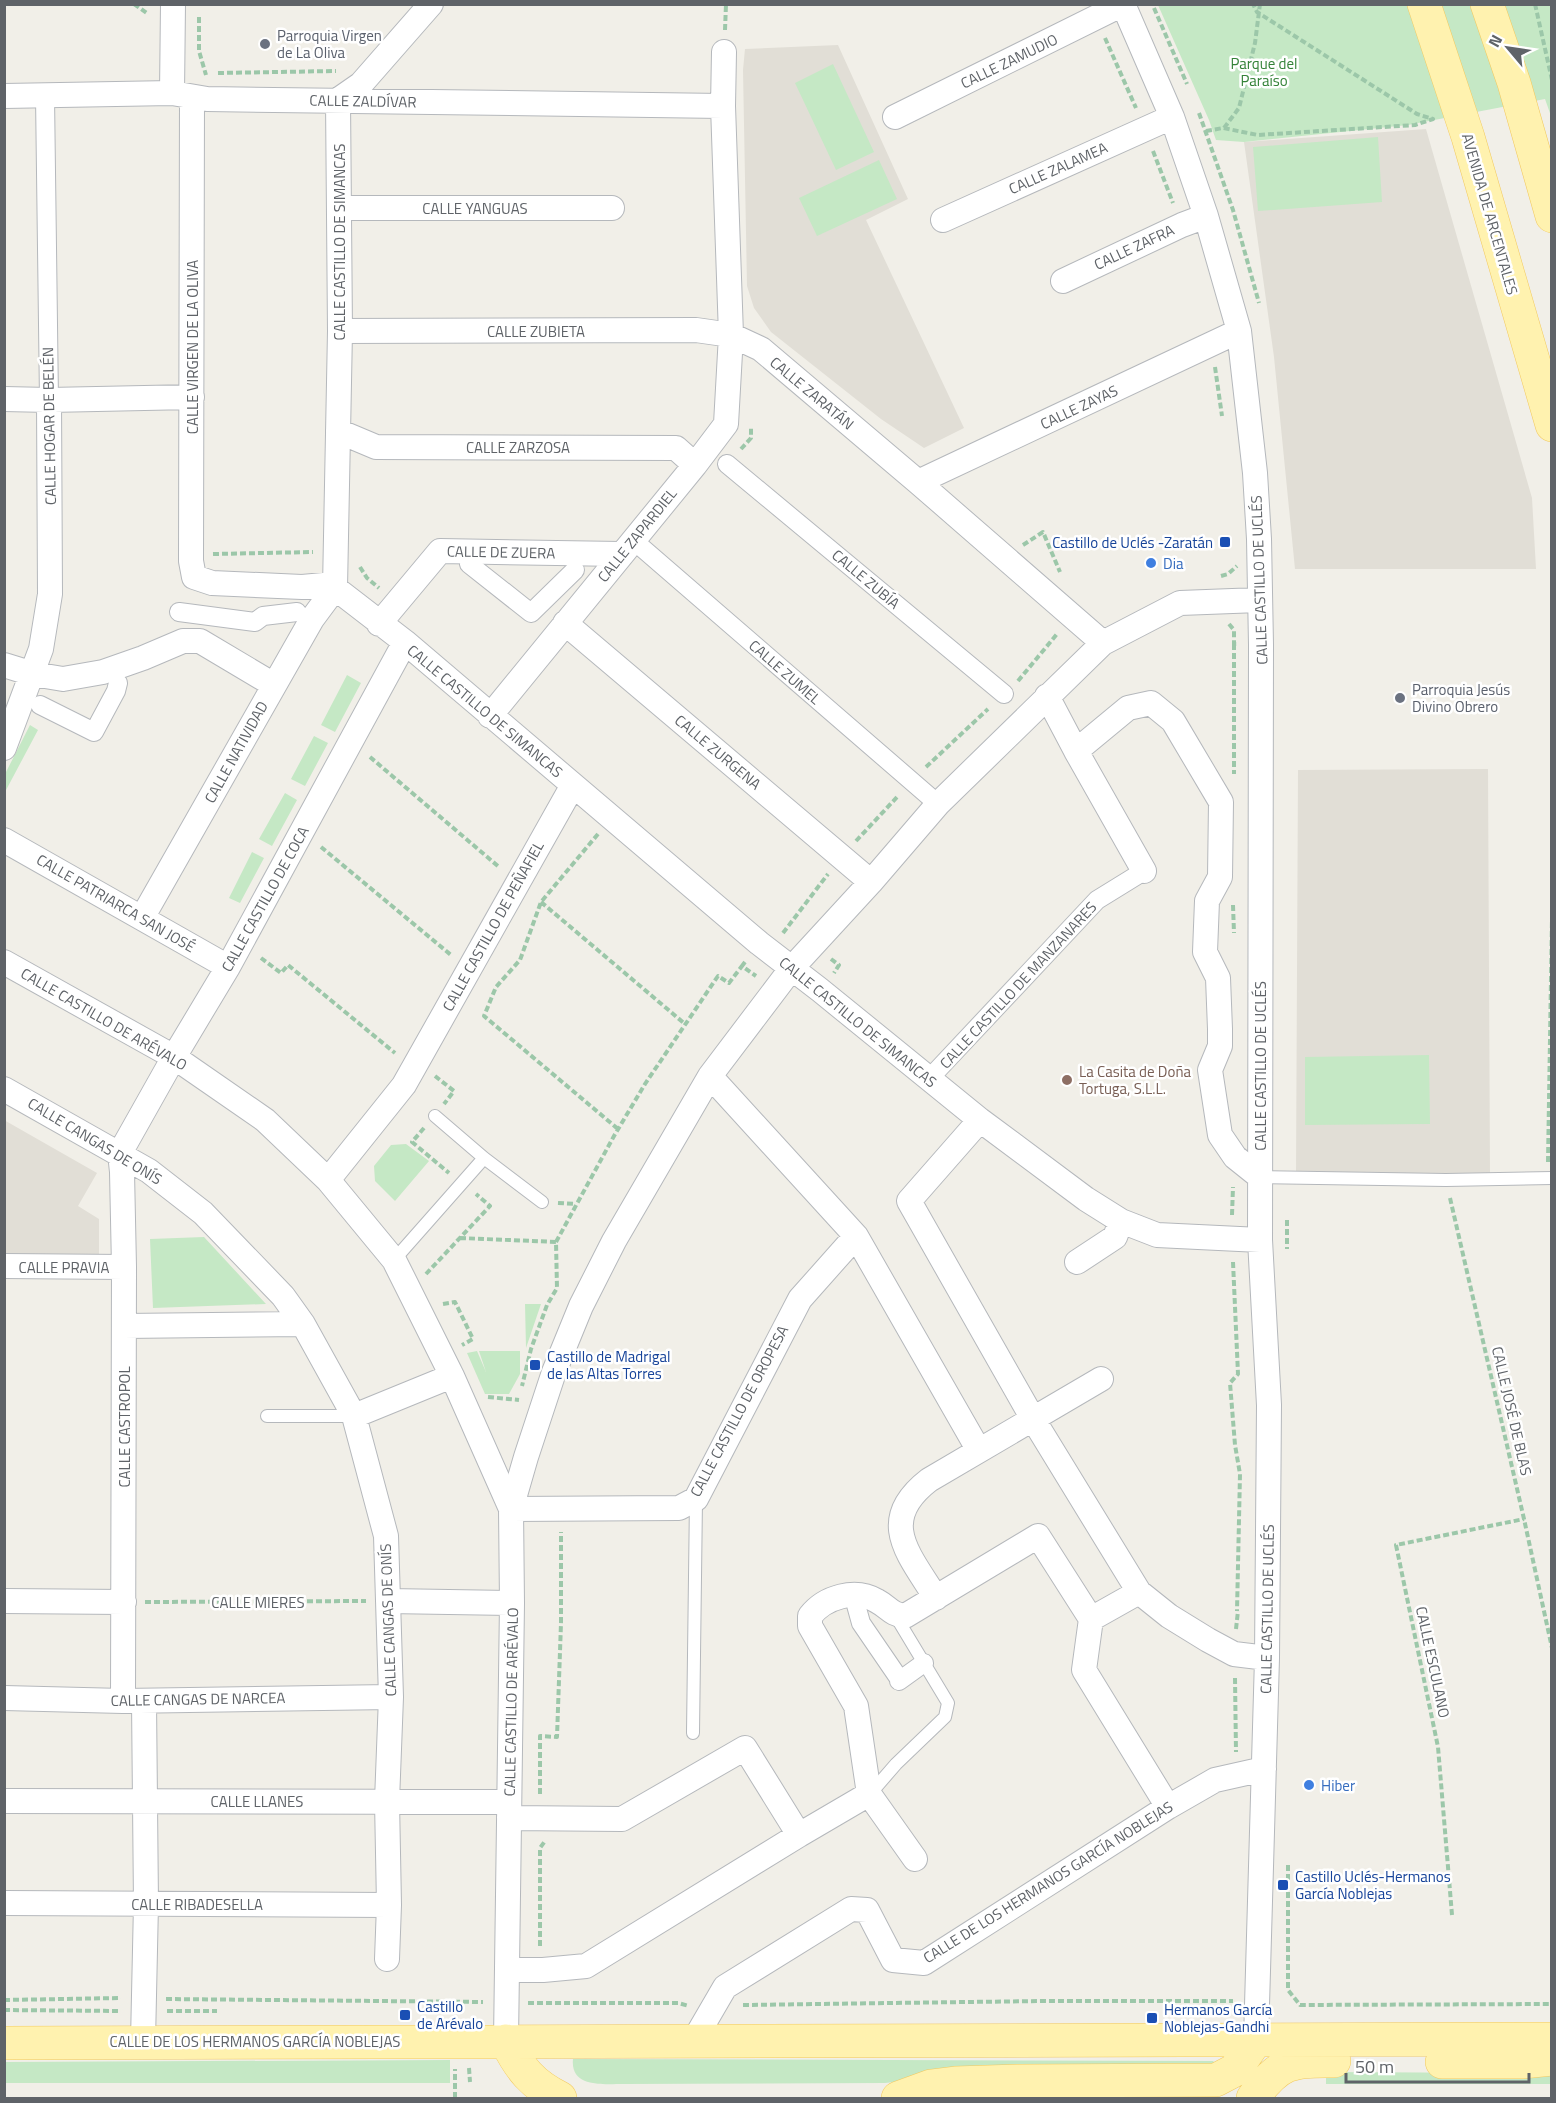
<svg xmlns="http://www.w3.org/2000/svg" width="1556" height="2103" font-family="'Titillium Web',sans-serif">
<style>
.education{fill:#e1ded6}
.green{fill:#c5e8c5}
.lines{fill:none;stroke-linecap:round;stroke-linejoin:round}
.service-casing{stroke:#b5b8bc;stroke-width:14}
.pedestrian-casing{stroke:#b5b8bc;stroke-width:20}
.minor-casing{stroke:#b5b8bc;stroke-width:26}
.primary-casing{stroke:#f2c960;stroke-width:34}
.path{stroke:#9cc7a9;stroke-width:4;stroke-dasharray:6 3;stroke-linecap:butt}
.service{stroke:#fff;stroke-width:12}
.pedestrian{stroke:#fff;stroke-width:18}
.minor{stroke:#fff;stroke-width:24}
.primary{stroke:#fff2af;stroke-width:33}
.worship-dot{fill:#6b7280;stroke:#fff;stroke-width:2}
.transit-dot{fill:#1a4fb4;stroke:#fff;stroke-width:2}
.shop-dot{fill:#3f7fe0;stroke:#fff;stroke-width:2}
.education-dot{fill:#8d6e63;stroke:#fff;stroke-width:2}
.labels{text-anchor:middle;dominant-baseline:central;stroke-width:5;stroke-linejoin:round;paint-order:stroke}
.worship-label{font-size:15px;fill:#5b616d;stroke:#fff;text-anchor:start}
.street-label{font-size:15px;fill:#5f6368;stroke:#fff}
.park-label{font-size:15px;fill:#348238;stroke:#fff}
.transit-label{font-size:15px;fill:#164399;stroke:#fff;text-anchor:start}
.shop-label{font-size:15px;fill:#366cbe;stroke:#fff;text-anchor:start}
.education-label{font-size:15px;fill:#785e54;stroke:#fff;text-anchor:start}
</style>
<rect width="100%" height="100%" fill="#f1efe8"/>
<path class="education" d="M 838,45 L 908,199 L 866,220 L 964,428 L 924,448 L 881,419 L 771,332 L 754,308 L 747,286 L 743,70 L 745,49 Z
M 1426,129 L 1532,498 L 1536,569 L 1295,569 L 1274,357 L 1244,142 Z
M 1488,769 L 1490,1175 L 1296,1175 L 1298,770 Z
M 4,1120 L 97,1173 L 78,1206 L 99,1219 L 99,1255 L 5,1255 Z"/>
<path class="green" d="M 1158,5 L 1551,5 L 1551,116 L 1545,99 L 1408,125 L 1244,142 L 1216,140 L 1209,120 Z
M 833,64 L 874,152 L 836,170 L 795,83 Z
M 1378,137 L 1382,202 L 1258,211 L 1253,147 Z
M 879,160 L 897,199 L 817,236 L 799,198 Z
M 347,675 L 361,683 L 335,732 L 321,725 Z
M 30,725 L 38,730 L 5,792 L 5,774 Z
M 314,736 L 328,743 L 305,786 L 291,779 Z
M 285,793 L 297,800 L 272,846 L 259,839 Z
M 252,852 L 264,858 L 240,903 L 229,898 Z
M 1429,1055 L 1430,1124 L 1305,1125 L 1305,1057 Z
M 406,1144 L 429,1161 L 395,1201 L 375,1181 L 374,1166 L 391,1145 Z
M 204,1237 L 266,1304 L 153,1308 L 150,1239 Z
M 525,1304 L 541,1304 L 526,1348 Z
M 477,1351 L 486,1372 L 479,1351 L 520,1351 L 520,1374 L 509,1394 L 485,1394 L 467,1353 Z
M 573,2059 L 1213,2061 L 1218,2066 L 930,2078 L 885,2083 L 623,2084 C 604,2084 570,2088 573,2059 Z
M 450,2060 L 450,2083 L 5,2083 L 5,2062 Z
M 1551,2071 L 1551,2084 L 1326,2084 L 1326,2072 L 1517,2073 Z"/>
<g class="lines">
<defs>
<path id="service" d="M 435,1116 L 484,1158 L 542,1202
M 1260,1177 L 1446,1180 L 1552,1178
M 394,1260 L 484,1158
M 267,1416 L 354,1416
M 693,1733 L 696,1499
M 870,1794 L 896,1764 L 945,1717 L 948,1703 L 895,1615"/>
<path id="pedestrian" d="M 45,96 L 49,400
M 727,464 L 1004,694
M 633,540 L 938,804
M 469,564 L 531,613 L 575,570
M 179,612 L 255,622 L 263,616 L 297,612
M 40,705 L 94,732 L 116,691 L 118,683
M 928,1080 L 1097,900 L 1144,871
M 853,1594 L 861,1623 L 900,1680
M 899,1681 L 924,1663"/>
<path id="minor" d="M 431,4 L 361,84 L 338,100 L 340,331 L 335,588 L 405,642 L 759,943 L 820,990 L 980,1120 L 1086,1199 L 1121,1221 L 1157,1235 L 1260,1240
M 1123,4 L 1172,117 L 1206,216 L 1239,331 L 1255,473 L 1259,539 L 1261,645 L 1260,1240 L 1269,1405 L 1267,1658 L 1256,2040
M 172,93 L 173,4
M 4,96 L 172,93 L 207,99 L 723,106
M 192,98 L 191,561 L 194,577 L 212,583 L 302,587 L 335,584
M 895,117 L 1123,4
M 339,208 L 612,208
M 943,220 L 1172,117
M 1063,281 L 1182,225 L 1206,216
M 340,331 L 696,330 L 731,335 L 761,349 L 918,482 L 1103,643
M 4,399 L 49,400 L 192,397
M 338,431 L 376,447 L 676,448 L 695,465
M 918,482 L 1239,331
M 565,623 L 871,882
M 379,624 L 440,551 L 621,554
M 4,665 L 33,674 L 63,679 L 103,672 L 143,658 L 183,641 L 200,641 L 274,685
M 1047,696 L 1076,751 L 1128,708 L 1151,703 L 1173,721 L 1221,802 L 1220,877 L 1207,901 L 1205,952 L 1218,978 L 1220,1029 L 1220,1046 L 1210,1070 L 1220,1135 L 1235,1157 L 1260,1177
M 490,716 L 695,465 L 726,424 L 731,335 L 723,106 L 724,52
M 4,748 L 41,649 L 50,594 L 49,400
M 1076,751 L 1144,871
M 4,840 L 228,967
M 142,918 L 312,619 L 335,588
M 4,962 L 174,1057 L 265,1120 L 328,1180 L 394,1260 L 452,1376 L 511,1509 L 512,1603 L 506,2041
M 710,1076 L 856,1236 L 978,1449
M 4,1089 L 149,1171 L 203,1213 L 283,1296 L 303,1324 L 354,1416 L 386,1536 L 391,1697 L 387,1801 L 389,1905 L 387,1959
M 980,1120 L 909,1201 L 1033,1419 L 1139,1592
M 328,1180 L 404,1085 L 573,785
M 1077,1262 L 1115,1237 L 1121,1221
M 4,1266 L 124,1267
M 124,1326 L 303,1324
M 354,1416 L 452,1376
M 511,1509 L 526,1457 L 554,1372 L 581,1306 L 614,1241 L 710,1076 L 791,969 L 871,882 L 938,804 L 1103,643 L 1180,603 L 1259,600
M 511,1509 L 679,1508 L 696,1499 L 800,1299 L 856,1236
M 936,1598 C 909,1554 876,1521 929,1480 L 1101,1379
M 4,1601 L 124,1602
M 388,1601 L 512,1603
M 4,1698 L 123,1701 L 391,1697
M 123,1701 L 124,1267 L 122,1172 L 120,1153 L 174,1057 L 228,967 L 405,642
M 869,1794 L 856,1706 L 810,1626 L 810,1616 C 825,1597 855,1588 877,1601 C 890,1608 890,1614 905,1616 L 1038,1536 L 1091,1619
M 4,1801 L 509,1802
M 1168,1807 L 1084,1670 L 1091,1619 L 1139,1592 L 1169,1616 L 1208,1640 L 1234,1654 L 1267,1658
M 509,1818 L 622,1819 L 745,1748 L 799,1835 L 869,1794 L 915,1859
M 4,1903 L 389,1905
M 507,1970 L 543,1970 L 586,1966 L 799,1835
M 143,2041 L 146,1904 L 144,1701
M 693,2042 L 725,1987 L 851,1909 L 867,1910 L 893,1960 L 924,1963 L 1168,1807 L 1215,1780 L 1264,1769"/>
<path id="primary" d="M 1424,4 L 1468,137 L 1552,425
M 1487,4 L 1514,83 L 1552,216
M 506,2041 C 520,2069 532,2084 560,2098
M 4,2043 L 1552,2039
M 1442,2062 L 1522,2062 L 1552,2059
M 898,2098 L 931,2086 L 955,2083 L 1018,2081 L 1216,2080 L 1235,2070 L 1256,2040
M 1253,2098 C 1279,2062 1292,2060 1334,2061"/>
</defs>
<use href="#service" class="service-casing"/>
<use href="#pedestrian" class="pedestrian-casing"/>
<use href="#minor" class="minor-casing"/>
<use href="#primary" class="primary-casing"/>
<path class="path" d="M 134,4 L 148,14
M 1535,4 L 1552,80
M 1154,8 L 1187,84
M 199,17 L 199,51 L 206,75
M 725,30 L 726,4
M 1105,38 L 1136,108
M 218,73 L 336,71
M 1199,113 L 1233,210 L 1259,303
M 1224,128 L 1239,108 L 1255,43 L 1260,4
M 1206,131 L 1223,128 L 1258,135 L 1415,125 L 1433,119 L 1417,114 L 1257,12 L 1253,4
M 1153,151 L 1173,203
M 1215,367 L 1222,416
M 741,449 L 751,438 L 751,427
M 1023,545 L 1043,532 L 1060,572
M 213,554 L 313,552
M 360,567 L 367,578 L 379,588
M 1221,576 L 1228,574 L 1237,566
M 1229,624 L 1234,630 L 1234,644 L 1237,644
M 1234,644 L 1234,774
M 1018,681 L 1057,634
M 370,757 L 499,867
M 926,767 L 988,709
M 598,834 L 541,902 L 520,960 L 496,987 L 484,1016 L 618,1129
M 856,841 L 898,796
M 321,847 L 451,955
M 541,902 L 685,1024
M 1233,905 L 1234,933
M 783,933 L 828,874
M 261,958 L 281,973 L 288,965 L 395,1053
M 831,959 L 839,965 L 834,973
M 745,962 L 742,966 L 756,976
M 435,1076 L 454,1091 L 444,1104
M 424,1128 L 412,1142 L 449,1173
M 1548,1162 L 1552,918
M 1450,1198 L 1524,1519 L 1552,1648
M 558,1203 L 576,1204
M 1232,1215 L 1233,1187
M 1287,1220 L 1287,1249
M 460,1238 L 556,1242 L 557,1288 L 547,1305 L 531,1349 L 522,1386
M 556,1242 L 614,1136 L 645,1084 L 718,976 L 729,983 L 742,966
M 1233,1262 L 1238,1374 L 1230,1383 L 1235,1445 L 1240,1474 L 1237,1611
M 426,1274 L 490,1206 L 476,1194
M 443,1304 L 455,1302 L 473,1339 L 462,1345
M 488,1397 L 519,1400
M 145,1602 L 366,1601
M 1236,1629 L 1238,1611
M 1235,1678 L 1236,1752
M 540,1794 L 540,1736 L 557,1737 L 561,1623 L 561,1532
M 1288,1865 L 1288,1990 L 1300,2005 L 1552,2004
M 1452,1915 L 1438,1747 L 1396,1545 L 1524,1519
M 540,1946 L 540,1848 L 545,1841
M 166,1999 L 483,2002
M 4,2000 L 121,1998
M 528,2003 L 678,2003 L 689,2006
M 743,2005 L 1042,2001 L 1233,2001
M 4,2010 L 121,2011
M 167,2011 L 217,2011
M 469,2068 L 470,2082
M 455,2098 L 455,2069"/>
<use href="#service" class="service"/>
<use href="#pedestrian" class="pedestrian"/>
<use href="#minor" class="minor"/>
<use href="#primary" class="primary"/>
</g>
<g class="worship-dot">
<circle cx="265" cy="44" r="6"/>
<circle cx="1400" cy="698" r="6"/>
</g>
<g class="transit-dot">
<rect x="1219" y="536" width="12" height="12" rx="3"/>
<rect x="529" y="1359" width="12" height="12" rx="3"/>
<rect x="1277" y="1879" width="12" height="12" rx="3"/>
<rect x="399" y="2009" width="12" height="12" rx="3"/>
<rect x="1146" y="2012" width="12" height="12" rx="3"/>
</g>
<g class="shop-dot">
<circle cx="1151" cy="563" r="6"/>
<circle cx="1309" cy="1785" r="6"/>
</g>
<circle class="education-dot" cx="1067" cy="1080" r="6"/>
<g class="labels">
<g class="worship-label">
<text x="277" y="35">Parroquia Virgen<tspan x="277" dy="17">de La Oliva</tspan></text>
<text x="1412" y="689">Parroquia Jesús<tspan x="1412" dy="17">Divino Obrero</tspan></text>
</g>
<g class="street-label">
<text transform="translate(1009 61) rotate(-26)">CALLE ZAMUDIO</text>
<text transform="translate(363 101) rotate(1)">CALLE ZALDÍVAR</text>
<text transform="translate(1058 168) rotate(-24)">CALLE ZALAMEA</text>
<text x="475" y="208">CALLE YANGUAS</text>
<text transform="translate(1490 214) rotate(74)">AVENIDA DE ARCENTALES</text>
<text transform="translate(339 242) rotate(-90)">CALLE CASTILLO DE SIMANCAS</text>
<text transform="translate(1134 247) rotate(-25)">CALLE ZAFRA</text>
<text x="536" y="331">CALLE ZUBIETA</text>
<text transform="translate(192 347) rotate(-90)">CALLE VIRGEN DE LA OLIVA</text>
<text transform="translate(812 393) rotate(40)">CALLE ZARATÁN</text>
<text transform="translate(1079 407) rotate(-25)">CALLE ZAYAS</text>
<text transform="translate(49 426) rotate(-91)">CALLE HOGAR DE BELÉN</text>
<text x="518" y="447">CALLE ZARZOSA</text>
<text transform="translate(637 535) rotate(-51)">CALLE ZAPARDIEL</text>
<text transform="translate(501 552) rotate(1)">CALLE DE ZUERA</text>
<text transform="translate(866 579) rotate(40)">CALLE ZUBÍA</text>
<text transform="translate(1259 580) rotate(-92)">CALLE CASTILLO DE UCLÉS</text>
<text transform="translate(785 672) rotate(41)">CALLE ZUMEL</text>
<text transform="translate(485 711) rotate(40)">CALLE CASTILLO DE SIMANCAS</text>
<text transform="translate(236 752) rotate(-61)">CALLE NATIVIDAD</text>
<text transform="translate(718 752) rotate(40)">CALLE ZURGENA</text>
<text transform="translate(265 899) rotate(-61)">CALLE CASTILLO DE COCA</text>
<text transform="translate(116 903) rotate(30)">CALLE PATRIARCA SAN JOSÉ</text>
<text transform="translate(493 926) rotate(-61)">CALLE CASTILLO DE PEÑAFIEL</text>
<text transform="translate(1018 985) rotate(-47)">CALLE CASTILLO DE MANZANARES</text>
<text transform="translate(104 1019) rotate(30)">CALLE CASTILLO DE ARÉVALO</text>
<text transform="translate(858 1022) rotate(39)">CALLE CASTILLO DE SIMANCAS</text>
<text transform="translate(1260 1066) rotate(-90)">CALLE CASTILLO DE UCLÉS</text>
<text transform="translate(95 1141) rotate(31)">CALLE CANGAS DE ONÍS</text>
<text x="64" y="1267">CALLE PRAVIA</text>
<text transform="translate(739 1411) rotate(-62)">CALLE CASTILLO DE OROPESA</text>
<text transform="translate(1512 1411) rotate(77)">CALLE JOSÉ DE BLAS</text>
<text transform="translate(124 1427) rotate(-90)">CALLE CASTROPOL</text>
<text x="258" y="1602">CALLE MIERES</text>
<text transform="translate(1267 1609) rotate(-89)">CALLE CASTILLO DE UCLÉS</text>
<text transform="translate(388 1620) rotate(-92)">CALLE CANGAS DE ONÍS</text>
<text transform="translate(1433 1662) rotate(78)">CALLE ESCULANO</text>
<text transform="translate(198 1699) rotate(-1)">CALLE CANGAS DE NARCEA</text>
<text transform="translate(511 1702) rotate(-89)">CALLE CASTILLO DE ARÉVALO</text>
<text x="257" y="1801">CALLE LLANES</text>
<text transform="translate(1048 1882) rotate(-32)">CALLE DE LOS HERMANOS GARCÍA NOBLEJAS</text>
<text x="197" y="1904">CALLE RIBADESELLA</text>
<text x="255" y="2041">CALLE DE LOS HERMANOS GARCÍA NOBLEJAS</text>
</g>
<g class="park-label">
<text x="1264" y="63">Parque del<tspan x="1264" dy="17">Paraíso</tspan></text>
</g>
<g class="transit-label">
<text x="1213" y="542" text-anchor="end">Castillo de Uclés -Zaratán</text>
<text x="547" y="1356">Castillo de Madrigal<tspan x="547" dy="17">de las Altas Torres</tspan></text>
<text x="1295" y="1876">Castillo Uclés-Hermanos<tspan x="1295" dy="17">García Noblejas</tspan></text>
<text x="417" y="2006">Castillo<tspan x="417" dy="17">de Arévalo</tspan></text>
<text x="1164" y="2009">Hermanos García<tspan x="1164" dy="17">Noblejas-Gandhi</tspan></text>
</g>
<g class="shop-label">
<text x="1163" y="563">Dia</text>
<text x="1321" y="1785">Hiber</text>
</g>
<g class="education-label">
<text x="1079" y="1071">La Casita de Doña<tspan x="1079" dy="17">Tortuga, S.L.L.</tspan></text>
</g>
</g>
<rect width="1556" height="2103" fill="none" stroke="#5f6368" stroke-width="12"/>
<g transform="translate(1508 48) rotate(299)" stroke="#ffffff" stroke-width="4.5" paint-order="stroke">
<path d="M0-4.5L10 22L0 15L-10 22Z" fill="#5f6368"/>
<text y="-9" font-size="16" font-weight="bold" text-anchor="middle" fill="#5f6368">N</text>
</g>
<path d="M1346 2073v9h183v-9" fill="none" stroke="#5f6368" stroke-width="3"/>
<text x="1355" y="2073" font-size="18" fill="#5f6368" stroke="#ffffff" stroke-width="4.5" paint-order="stroke">50 m</text>
</svg>
